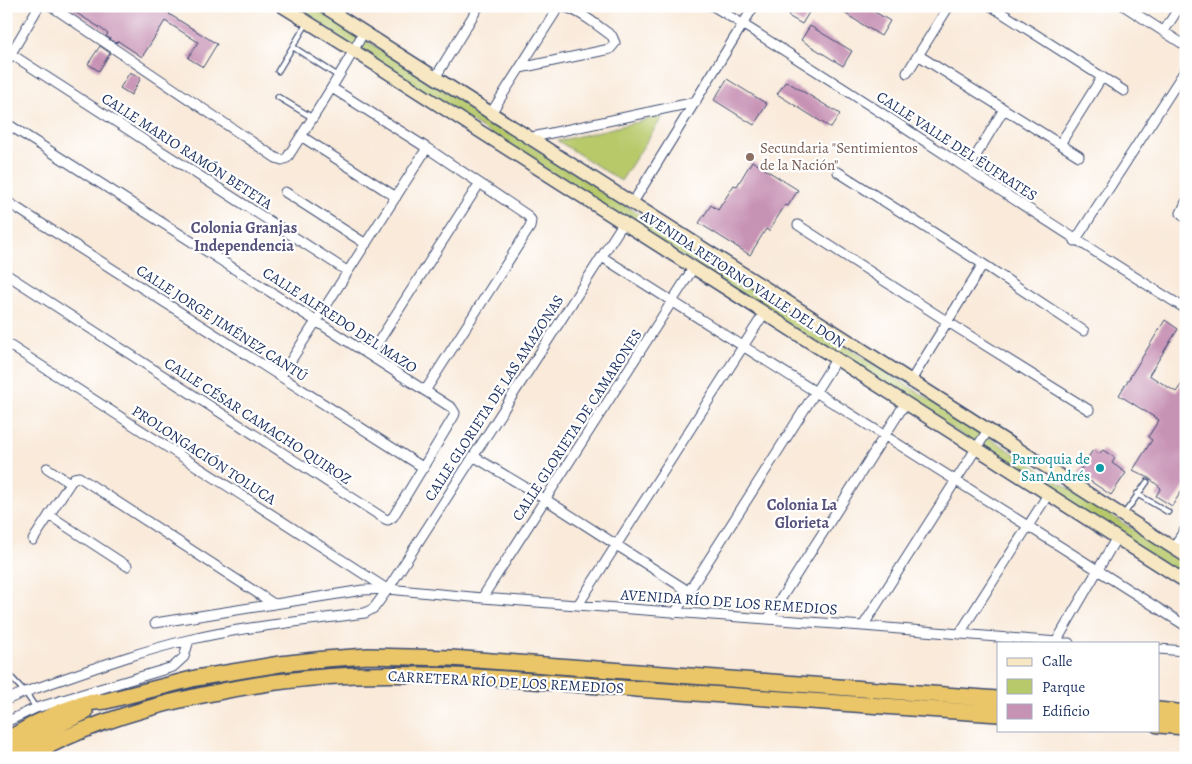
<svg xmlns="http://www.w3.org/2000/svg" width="1192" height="764" font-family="Alegreya,serif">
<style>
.green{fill:#b8c96b;stroke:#6a7c64}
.building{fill:#c793b5}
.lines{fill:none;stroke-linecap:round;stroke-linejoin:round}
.lane-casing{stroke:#3c4b71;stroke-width:7}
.street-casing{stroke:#3c4b71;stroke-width:11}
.secondary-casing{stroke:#3c4b71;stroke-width:15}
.highway-casing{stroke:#3c4b71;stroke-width:18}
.lane{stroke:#fff;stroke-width:4.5}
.street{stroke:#fff;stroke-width:9}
.secondary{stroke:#f7e8c3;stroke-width:12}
.highway{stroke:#ebc669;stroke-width:15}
.education-dot{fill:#8d6e63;stroke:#fff;stroke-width:2}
.culture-dot{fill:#0f9aa8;stroke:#fff;stroke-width:2}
.labels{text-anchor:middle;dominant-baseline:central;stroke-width:4.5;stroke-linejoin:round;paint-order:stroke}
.street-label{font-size:15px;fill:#1b2f5e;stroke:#fff}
.education-label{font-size:15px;fill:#785e54;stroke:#fff;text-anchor:start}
.culture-label{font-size:15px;fill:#0d838f;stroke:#fff;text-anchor:end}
.neighbourhood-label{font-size:16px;font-weight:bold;fill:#57527c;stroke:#fff}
</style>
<rect width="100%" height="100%" fill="#fff"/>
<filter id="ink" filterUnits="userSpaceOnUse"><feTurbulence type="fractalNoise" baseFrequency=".02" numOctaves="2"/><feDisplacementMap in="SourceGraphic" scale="10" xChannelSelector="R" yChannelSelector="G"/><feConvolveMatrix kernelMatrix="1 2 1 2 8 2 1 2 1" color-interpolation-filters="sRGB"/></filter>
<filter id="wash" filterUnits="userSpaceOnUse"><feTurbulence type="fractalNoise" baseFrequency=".0096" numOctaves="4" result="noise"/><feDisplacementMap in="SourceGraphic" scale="20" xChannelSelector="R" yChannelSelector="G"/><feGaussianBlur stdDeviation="1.12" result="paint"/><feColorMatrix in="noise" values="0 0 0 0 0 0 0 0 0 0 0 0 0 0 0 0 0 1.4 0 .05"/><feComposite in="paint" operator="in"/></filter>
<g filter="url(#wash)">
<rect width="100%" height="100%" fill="#f9eada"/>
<path class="green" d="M 290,6 L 312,6 L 1186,563 L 1186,578 Z
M 663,116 L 621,181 L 558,141 Z"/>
<g id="blocks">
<path class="building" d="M 65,6 L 175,6 L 169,14 L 217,44 L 203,67 L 188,58 L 198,42 L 165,21 L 142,57 L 118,41 L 116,43 L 106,36 L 108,34 L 99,27 Z
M 794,6 L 813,6 L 802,24 L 788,16 Z
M 833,6 L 865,6 L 890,21 L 881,36 Z
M 810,26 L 852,51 L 843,66 L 801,40 Z
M 100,46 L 110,53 L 99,71 L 88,64 Z
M 130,72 L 141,78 L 131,95 L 120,88 Z
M 727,79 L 767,104 L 754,125 L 714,100 Z
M 786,81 L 840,114 L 831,128 L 777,94 Z
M 752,161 L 798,190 L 788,206 L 785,205 L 769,231 L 766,229 L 750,255 L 699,223 L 711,205 L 718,210 L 734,185 L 737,186 Z
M 1165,320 L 1178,329 L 1149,375 L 1176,392 L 1186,378 L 1186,484 L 1172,506 L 1156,496 L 1161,488 L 1149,478 L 1133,470 L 1152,440 L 1148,437 L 1159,420 L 1119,395 Z
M 1093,450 L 1099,454 L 1103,450 L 1115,458 L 1112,463 L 1126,473 L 1111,495 L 1078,473 Z"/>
</g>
</g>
<g filter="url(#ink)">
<use href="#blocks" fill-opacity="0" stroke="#3c4b71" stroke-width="1"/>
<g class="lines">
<defs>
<path id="lane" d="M 293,47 L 338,76
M 278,71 L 307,23
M 278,97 L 313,118
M 1137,494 L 1168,512
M 1124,514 L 1147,482
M 6,672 L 25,692 L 36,708"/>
<path id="street" d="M 51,6 L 276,158 L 282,160 L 287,158 C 313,117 341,76 363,33
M 713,6 C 873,104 1027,211 1186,309
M 991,6 L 1124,91
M 1124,6 L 1186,46
M 1164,31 L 1180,6
M 11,54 L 347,271
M 918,55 L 1079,156
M 6,62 L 39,6
M 907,73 L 949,6
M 435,78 L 479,6
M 332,88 L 427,148 L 527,215 L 531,220 L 530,227 L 425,391
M 491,113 L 558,8 C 572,3 600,28 612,36 L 615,43 L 610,49 L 520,68
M 6,123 L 452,408 L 455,413 L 454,416 L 393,517 L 388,520 L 385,519 L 6,274
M 301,136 L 396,197
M 528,138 L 696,102
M 1060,144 L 1102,77
M 968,169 L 1004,109
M 838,172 L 983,264 L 1084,331
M 285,192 L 366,244
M 6,201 L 424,468
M 1186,202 L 1181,213 L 1186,218
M 632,204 L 754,6
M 798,225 L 948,322 L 1089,410
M 1075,241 L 1186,69
M 602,257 L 1186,626
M 6,343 L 387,589
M 370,355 L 479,184
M 281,376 L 427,148
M 910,382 L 983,264
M 473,456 L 545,499 L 688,591
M 47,468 L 70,483
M 49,515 L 127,566
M 33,540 L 70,483 L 74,478 L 79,477 L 274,604
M 1173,548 L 1186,528
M 482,598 L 694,267
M 578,605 L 765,312
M 675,613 L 837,358
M 768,619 L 906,402
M 155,623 L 363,590 L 388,589 L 482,598 L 863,626 L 1069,643
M 863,626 L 988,430
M 960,633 L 1049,493
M 1056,642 L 1117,537
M 1158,649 L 1186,651
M 6,700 L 25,692 C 79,674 133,653 188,640 C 246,626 306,621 365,613 L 374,608 L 388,589 L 624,222
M 6,722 L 36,708 L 173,667 L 184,657 L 189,640"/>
<path id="secondary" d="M 282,6 L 354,51 L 1186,582
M 323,6 L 1186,556"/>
<path id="highway" d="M 1158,710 L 1186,713
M 1158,725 L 1186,727
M 6,740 L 36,723 L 62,711 L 85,703 L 106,701 L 196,678 L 280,664 L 325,659 L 368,656 L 451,658 L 998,699
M 6,757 L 37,735 L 85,712
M 26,758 C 79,727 138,709 198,696 C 249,685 302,677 355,675 C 449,672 543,682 637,689 C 757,697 878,706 998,714"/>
</defs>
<use href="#lane" class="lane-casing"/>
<use href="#street" class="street-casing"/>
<use href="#secondary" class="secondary-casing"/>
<use href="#highway" class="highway-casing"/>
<use href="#lane" class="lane"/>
<use href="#street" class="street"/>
<use href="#secondary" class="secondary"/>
<use href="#highway" class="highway"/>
</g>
</g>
<circle class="education-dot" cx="750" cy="157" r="5"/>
<circle class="culture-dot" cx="1100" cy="468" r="5"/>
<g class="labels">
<g class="street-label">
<text transform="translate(957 146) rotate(33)">CALLE VALLE DEL ÉUFRATES</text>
<text transform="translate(187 151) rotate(33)">CALLE MARIO RAMÓN BETETA</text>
<text transform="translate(743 279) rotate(33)">AVENIDA RETORNO VALLE DEL DON</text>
<text transform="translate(340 320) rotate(33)">CALLE ALFREDO DEL MAZO</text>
<text transform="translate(222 323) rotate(33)">CALLE JORGE JIMÉNEZ CANTÚ</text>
<text transform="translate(494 398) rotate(-57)">CALLE GLORIETA DE LAS AMAZONAS</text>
<text transform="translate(258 421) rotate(33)">CALLE CÉSAR CAMACHO QUIROZ</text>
<text transform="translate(577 425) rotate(-57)">CALLE GLORIETA DE CAMARONES</text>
<text transform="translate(204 455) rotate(33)">PROLONGACIÓN TOLUCA</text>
<text transform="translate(729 602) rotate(4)">AVENIDA RÍO DE LOS REMEDIOS</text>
<text transform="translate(506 682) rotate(3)">CARRETERA RÍO DE LOS REMEDIOS</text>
</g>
<g class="education-label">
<text x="760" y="148">Secundaria "Sentimientos<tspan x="760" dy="17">de la Nación"</tspan></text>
</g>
<g class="culture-label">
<text x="1090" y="459">Parroquia de<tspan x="1090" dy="17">San Andrés</tspan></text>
</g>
<g class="neighbourhood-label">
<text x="244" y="228">Colonia Granjas<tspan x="244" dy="18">Independencia</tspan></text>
<text x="802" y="505">Colonia La<tspan x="802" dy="18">Glorieta</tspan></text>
</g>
</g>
<rect width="1192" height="764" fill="none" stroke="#fff" stroke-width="25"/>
<rect x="997" y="642" width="162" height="90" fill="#ffffff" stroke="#a4acbf"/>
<rect x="1007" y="658" width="25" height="8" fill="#f7e8c3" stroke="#a4acbf"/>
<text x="1042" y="666" font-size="15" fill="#1b2f5e">Calle</text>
<rect x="1007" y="679" width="25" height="15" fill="#b8c96b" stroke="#a4acbf"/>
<text x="1042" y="692" font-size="15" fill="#1b2f5e">Parque</text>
<rect x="1007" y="704" width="25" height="15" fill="#c793b5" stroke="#a4acbf"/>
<text x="1042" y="716" font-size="15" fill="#1b2f5e">Edificio</text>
</svg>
